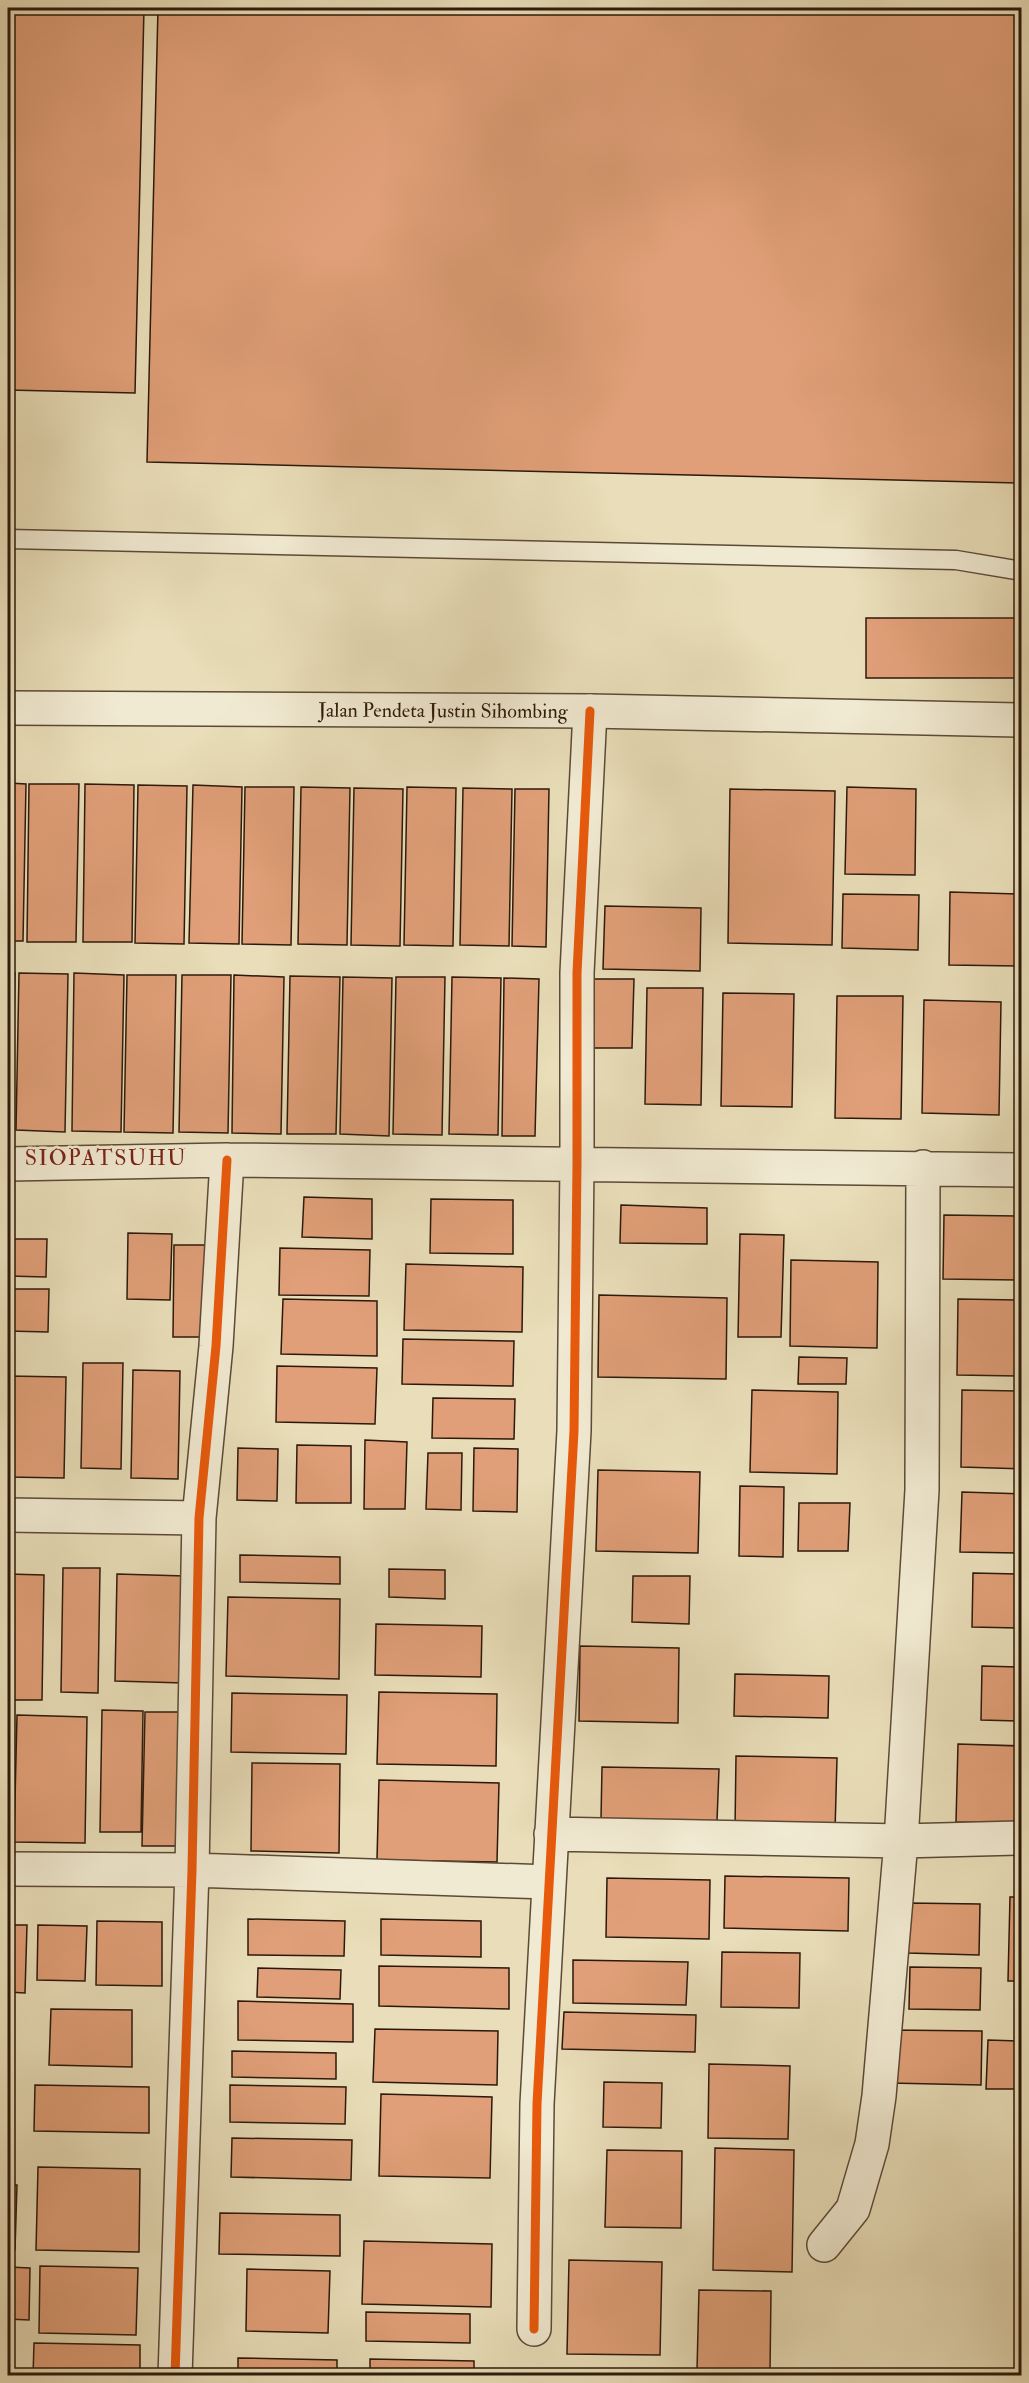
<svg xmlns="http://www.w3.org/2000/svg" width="1029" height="2383" font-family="'IM FELL Double Pica',serif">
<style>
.building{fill:#e09f78;stroke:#2c190b;stroke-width:1.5}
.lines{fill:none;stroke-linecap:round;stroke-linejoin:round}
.service-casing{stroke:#5b4a36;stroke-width:21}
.minor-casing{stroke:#5b4a36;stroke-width:36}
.tertiary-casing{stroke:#5b4a36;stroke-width:36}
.service{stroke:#f1ead2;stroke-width:18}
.minor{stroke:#f1ead2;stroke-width:33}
.tertiary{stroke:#f1ead2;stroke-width:33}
.cycleway-casing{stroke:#f1ead2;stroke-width:13}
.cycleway{stroke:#e8590c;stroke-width:9}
.labels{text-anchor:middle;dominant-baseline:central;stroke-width:5;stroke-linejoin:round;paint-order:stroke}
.street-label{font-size:20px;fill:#2c190b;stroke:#f1ead2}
.quarter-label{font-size:22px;letter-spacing:1.5px;fill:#7a1f14;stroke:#f1ead2}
</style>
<rect width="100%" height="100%" fill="#e9deb9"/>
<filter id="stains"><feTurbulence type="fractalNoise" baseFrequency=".00333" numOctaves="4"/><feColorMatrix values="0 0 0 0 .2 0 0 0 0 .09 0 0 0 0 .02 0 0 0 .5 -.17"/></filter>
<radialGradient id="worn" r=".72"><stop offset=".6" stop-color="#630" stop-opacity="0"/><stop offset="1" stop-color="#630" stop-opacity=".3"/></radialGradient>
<path class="building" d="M 8,8 L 144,8 L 135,393 L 8,390 Z
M 158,8 L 1022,8 L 1022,483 L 147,462 Z
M 866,618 L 1022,618 L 1022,678 L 866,678 Z
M 8,783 L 26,784 L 23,941 L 8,941 Z
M 29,784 L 79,784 L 76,942 L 27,942 Z
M 85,784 L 134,785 L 132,942 L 83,942 Z
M 138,785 L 187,786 L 184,944 L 135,943 Z
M 193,785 L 242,787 L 239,944 L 189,943 Z
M 245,787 L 294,787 L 291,945 L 242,944 Z
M 301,787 L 350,788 L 347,945 L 298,944 Z
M 407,787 L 456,788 L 453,946 L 404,945 Z
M 847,787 L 916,789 L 915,875 L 845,874 Z
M 354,788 L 403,789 L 400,946 L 351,945 Z
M 463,788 L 512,789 L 509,946 L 460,945 Z
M 515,789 L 549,789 L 546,947 L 512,946 Z
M 730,789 L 835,791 L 832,945 L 728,943 Z
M 950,892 L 1022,894 L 1022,966 L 949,965 Z
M 843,894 L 919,895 L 918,950 L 842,948 Z
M 605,906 L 701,908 L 700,971 L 603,969 Z
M 8,973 L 15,973 L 12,1130 L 8,1130 Z
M 19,973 L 68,974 L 65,1132 L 16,1130 Z
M 74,973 L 124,975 L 121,1132 L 72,1131 Z
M 127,975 L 176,975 L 173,1133 L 124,1132 Z
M 182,975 L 231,975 L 228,1133 L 179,1132 Z
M 234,975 L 284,977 L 281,1134 L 232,1133 Z
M 290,976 L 340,977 L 336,1134 L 287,1134 Z
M 343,977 L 392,978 L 389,1136 L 340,1134 Z
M 396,977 L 445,977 L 442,1135 L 393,1134 Z
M 452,977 L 501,978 L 498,1135 L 449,1134 Z
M 504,978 L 539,979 L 535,1136 L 502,1136 Z
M 594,979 L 634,979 L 632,1048 L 593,1048 Z
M 647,988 L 703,988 L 701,1105 L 645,1104 Z
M 723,993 L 794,994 L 792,1107 L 721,1106 Z
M 837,996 L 903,996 L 901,1119 L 835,1118 Z
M 924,1000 L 1001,1002 L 999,1115 L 922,1113 Z
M 304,1197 L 372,1199 L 372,1239 L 302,1237 Z
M 431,1199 L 513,1200 L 513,1254 L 430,1253 Z
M 621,1205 L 707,1208 L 707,1244 L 620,1243 Z
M 944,1215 L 1022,1216 L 1022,1280 L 943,1279 Z
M 128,1233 L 172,1234 L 170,1300 L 127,1299 Z
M 740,1234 L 784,1235 L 781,1337 L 738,1337 Z
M 8,1239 L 47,1239 L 46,1277 L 8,1276 Z
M 174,1245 L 206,1245 L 204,1337 L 173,1337 Z
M 280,1248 L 370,1250 L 369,1296 L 279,1295 Z
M 791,1260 L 878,1262 L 877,1348 L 790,1346 Z
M 406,1264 L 523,1267 L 522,1332 L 404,1330 Z
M 8,1289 L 49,1289 L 48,1332 L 8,1331 Z
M 599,1295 L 727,1298 L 726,1379 L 598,1377 Z
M 283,1299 L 377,1301 L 377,1356 L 281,1354 Z
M 958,1299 L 1022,1300 L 1022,1376 L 957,1375 Z
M 403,1339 L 514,1341 L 513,1386 L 402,1384 Z
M 799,1357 L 847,1358 L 846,1384 L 798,1384 Z
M 83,1363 L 123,1363 L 121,1469 L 81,1468 Z
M 277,1366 L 377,1368 L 375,1424 L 276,1422 Z
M 133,1370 L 180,1371 L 178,1479 L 131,1478 Z
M 8,1376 L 66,1377 L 64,1478 L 8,1477 Z
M 752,1390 L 838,1392 L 837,1474 L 750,1472 Z
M 962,1390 L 1022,1391 L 1022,1469 L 961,1467 Z
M 433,1398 L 515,1399 L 514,1439 L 432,1438 Z
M 365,1440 L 407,1442 L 405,1509 L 364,1509 Z
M 297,1445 L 351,1446 L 351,1503 L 296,1503 Z
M 238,1448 L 278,1449 L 277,1501 L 237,1500 Z
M 474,1448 L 518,1449 L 517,1512 L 473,1511 Z
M 428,1453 L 462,1453 L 461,1510 L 426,1509 Z
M 598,1470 L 700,1472 L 698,1553 L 596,1551 Z
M 740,1486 L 784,1487 L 783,1557 L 739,1556 Z
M 962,1492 L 1022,1494 L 1022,1553 L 960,1552 Z
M 799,1503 L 850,1503 L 848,1551 L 798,1551 Z
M 240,1555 L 340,1557 L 340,1584 L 240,1582 Z
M 63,1568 L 100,1568 L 98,1693 L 61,1692 Z
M 389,1569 L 445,1570 L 445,1599 L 389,1597 Z
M 973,1573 L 1022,1574 L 1022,1628 L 972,1627 Z
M 8,1574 L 44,1575 L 42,1700 L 8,1700 Z
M 117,1574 L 185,1576 L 183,1683 L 115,1681 Z
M 633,1576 L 690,1576 L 689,1624 L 632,1622 Z
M 228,1597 L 340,1599 L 339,1679 L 226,1676 Z
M 376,1624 L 482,1626 L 481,1677 L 375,1675 Z
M 580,1646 L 679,1648 L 678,1723 L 579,1721 Z
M 982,1666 L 1022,1667 L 1022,1721 L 981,1720 Z
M 735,1674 L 829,1676 L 828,1718 L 734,1716 Z
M 379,1692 L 497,1694 L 496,1766 L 377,1764 Z
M 232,1693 L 347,1695 L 346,1754 L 231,1752 Z
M 102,1710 L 143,1711 L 141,1832 L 100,1832 Z
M 145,1712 L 186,1712 L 183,1846 L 142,1846 Z
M 8,1715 L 10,1715 L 8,1809 Z
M 17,1715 L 87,1717 L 85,1843 L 14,1842 Z
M 958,1744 L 1022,1746 L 1022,1823 L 956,1822 Z
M 736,1756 L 837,1758 L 835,1832 L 735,1830 Z
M 252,1763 L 340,1764 L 339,1853 L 251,1851 Z
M 602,1767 L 719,1769 L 717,1821 L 601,1819 Z
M 379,1780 L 499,1783 L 497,1862 L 377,1860 Z
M 725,1876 L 849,1878 L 848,1931 L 724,1928 Z
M 607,1878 L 710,1880 L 709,1939 L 606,1937 Z
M 1010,1897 L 1022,1897 L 1022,1981 L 1008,1981 Z
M 908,1903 L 980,1904 L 979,1955 L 907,1953 Z
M 248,1919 L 345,1921 L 344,1956 L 248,1955 Z
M 381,1919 L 481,1921 L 481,1957 L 381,1955 Z
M 97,1921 L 162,1922 L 162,1986 L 96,1985 Z
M 8,1925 L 27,1925 L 25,1993 L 8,1992 Z
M 38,1925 L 87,1926 L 85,1981 L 37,1980 Z
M 722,1952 L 800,1953 L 799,2008 L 721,2007 Z
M 573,1960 L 688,1962 L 686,2005 L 573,2003 Z
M 379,1966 L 509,1968 L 509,2009 L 379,2006 Z
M 910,1967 L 981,1968 L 980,2010 L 909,2009 Z
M 258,1968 L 341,1970 L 340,1999 L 257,1997 Z
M 238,2001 L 353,2004 L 353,2042 L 238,2040 Z
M 51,2009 L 132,2010 L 132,2067 L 49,2065 Z
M 564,2012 L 696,2015 L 695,2052 L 562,2049 Z
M 8,2016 L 12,2016 L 11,2071 L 8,2071 Z
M 375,2029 L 498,2031 L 497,2085 L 373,2082 Z
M 890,2030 L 982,2031 L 981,2085 L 889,2083 Z
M 988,2040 L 1022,2041 L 1022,2089 L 986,2089 Z
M 232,2051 L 336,2053 L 336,2079 L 232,2077 Z
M 709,2064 L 790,2066 L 788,2139 L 708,2138 Z
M 604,2082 L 662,2083 L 661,2128 L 603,2127 Z
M 8,2085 L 12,2085 L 11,2126 L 8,2126 Z
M 35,2085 L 149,2087 L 149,2133 L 34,2131 Z
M 230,2085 L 346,2087 L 345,2124 L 230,2122 Z
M 381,2094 L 492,2097 L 490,2178 L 379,2176 Z
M 232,2138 L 352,2140 L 351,2180 L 231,2177 Z
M 715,2148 L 794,2150 L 792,2272 L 713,2270 Z
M 607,2150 L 682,2151 L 681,2228 L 605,2227 Z
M 38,2167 L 140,2169 L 139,2252 L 36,2250 Z
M 8,2185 L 17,2185 L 15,2250 L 8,2250 Z
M 220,2213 L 340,2215 L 340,2256 L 219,2254 Z
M 364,2241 L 492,2244 L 491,2307 L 362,2304 Z
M 569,2260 L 662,2262 L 660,2355 L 567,2354 Z
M 40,2266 L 138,2268 L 136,2335 L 39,2333 Z
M 8,2267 L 30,2268 L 29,2320 L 8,2319 Z
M 247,2269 L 330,2271 L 328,2333 L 246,2331 Z
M 699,2290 L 771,2291 L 770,2372 L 697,2370 Z
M 366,2312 L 470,2314 L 470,2343 L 366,2341 Z
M 34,2343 L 140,2345 L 140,2376 L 33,2376 Z
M 238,2358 L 337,2360 L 337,2376 L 238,2376 Z
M 370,2359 L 474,2361 L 474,2376 L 370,2376 Z"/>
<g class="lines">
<defs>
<path id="service" d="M 8,539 L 956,560 L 1022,571"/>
<path id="minor" d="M 8,1164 L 227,1160 L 1022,1170
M 8,1515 L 199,1518
M 551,1834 L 901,1841 L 1022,1838
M 8,1869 L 192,1870 L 549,1882
M 824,2245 L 853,2209 L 872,2144 L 879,2096 L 901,1841 L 922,1490 L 923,1167
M 534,2329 L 537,2104 L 574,1431 L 577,1164 L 577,973 L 590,711
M 175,2376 L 192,1870 L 199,1518 L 216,1346 L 227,1160"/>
<g id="tertiary">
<path id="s1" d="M 8,708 L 590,711 L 1022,720"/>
</g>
</defs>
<use href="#service" class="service-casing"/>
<use href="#minor" class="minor-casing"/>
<use href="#tertiary" class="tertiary-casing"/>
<use href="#service" class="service"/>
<use href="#minor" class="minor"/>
<use href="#tertiary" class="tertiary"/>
<defs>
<path id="cycleway" d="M 534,2329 L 537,2104 L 574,1431 L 577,1164 L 577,973 L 590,711
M 175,2376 L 192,1870 L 199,1518 L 216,1346 L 227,1160"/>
</defs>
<use href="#cycleway" class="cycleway-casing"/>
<use href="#cycleway" class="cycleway"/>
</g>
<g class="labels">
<g class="street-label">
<text stroke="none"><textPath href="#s1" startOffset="435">Jalan Pendeta Justin Sihombing</textPath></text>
</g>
<g class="quarter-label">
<text x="106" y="1158">SIOPATSUHU</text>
</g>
</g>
<rect width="1029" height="2383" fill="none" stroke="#e9deb9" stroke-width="30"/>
<rect x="9" y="9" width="1011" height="2365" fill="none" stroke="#2c190b" stroke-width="3"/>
<rect x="15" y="15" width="999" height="2353" fill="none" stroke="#2c190b" stroke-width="1.5"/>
<rect width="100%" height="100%" filter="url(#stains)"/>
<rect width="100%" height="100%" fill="url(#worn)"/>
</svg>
